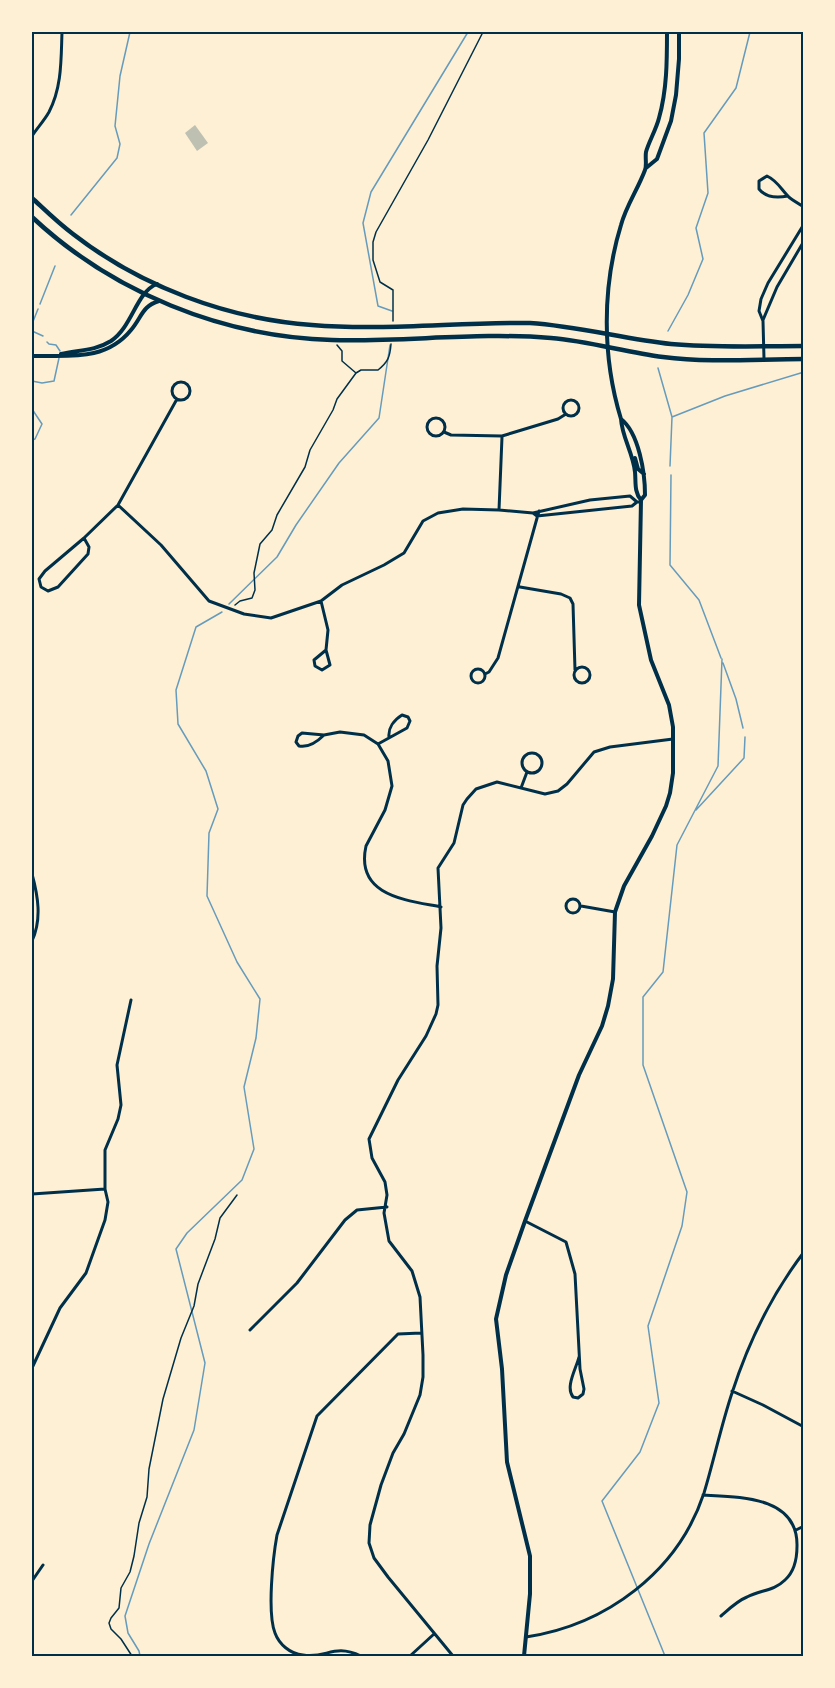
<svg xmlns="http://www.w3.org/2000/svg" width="835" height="1688" font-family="Literata,serif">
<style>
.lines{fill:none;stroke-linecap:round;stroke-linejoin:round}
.stream{stroke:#669bbc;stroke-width:1.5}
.building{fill:#bec0b2}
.path{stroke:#003049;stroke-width:1.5}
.minor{stroke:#003049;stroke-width:3}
.tertiary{stroke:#003049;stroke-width:4}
.primary{stroke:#003049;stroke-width:4.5}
.neatline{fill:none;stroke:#003049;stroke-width:2}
</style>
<rect width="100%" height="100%" fill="#fdf0d5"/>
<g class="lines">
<path class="stream" d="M 71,215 L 117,158 L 120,144 L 115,126 L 120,76 L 130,32
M 40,304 L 55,266
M 392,311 L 378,306 L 363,223 L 371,192 L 468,32
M 32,324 L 38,309
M 32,328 L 32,331 L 43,336
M 668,331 L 688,295 L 703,259 L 696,228 L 708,193 L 704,133 L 736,88 L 750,32
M 47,342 L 49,344 L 56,345 L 60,351
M 658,368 L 672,417 L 670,466
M 32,381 L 42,383 L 54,381 L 59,358
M 32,409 L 42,424 L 35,439 L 32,440
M 672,417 L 725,396 L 804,372
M 671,475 L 670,565 L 699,600 L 721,658
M 229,604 L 277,557 L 296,525 L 339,463 L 379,418 L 390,345
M 723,663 L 736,699 L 743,728
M 696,810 L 744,758 L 745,737
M 140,1656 L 139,1651 L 128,1633 L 125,1616 L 149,1544 L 194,1430 L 205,1363 L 176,1249 L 187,1233 L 242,1180 L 254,1149 L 244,1087 L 256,1038 L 260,999 L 237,962 L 207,896 L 209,833 L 218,809 L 206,771 L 178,724 L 176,690 L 196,627 L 222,612
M 665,1656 L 602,1501 L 640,1452 L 659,1403 L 648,1326 L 682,1226 L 687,1192 L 643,1065 L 643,997 L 663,972 L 677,845 L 718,766 L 722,659"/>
</g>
<path class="building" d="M 195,125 L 208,143 L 197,151 L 185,133 Z"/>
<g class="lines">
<path class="path" d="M 393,321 L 393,290 L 380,282 L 373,260 L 373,242 L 376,232 L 428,140 L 483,32
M 337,345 L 342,351 L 342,361 L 356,373
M 235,605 L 240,601 L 252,598 L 255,590 L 254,573 L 260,544 L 272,530 L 277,515 L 305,467 L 310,450 L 333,410 L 337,399 L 356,373 L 361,370 L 378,370 C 388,362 390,357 391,344
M 132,1656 L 121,1639 L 111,1629 L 109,1623 L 111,1618 L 119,1608 L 121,1588 L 130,1572 L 134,1556 L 139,1523 L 147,1497 L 149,1469 L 163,1399 L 181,1338 L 194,1306 L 198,1284 L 215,1239 L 220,1218 L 237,1195"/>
<path class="minor" d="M 32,136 C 37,128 44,121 49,112 C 62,87 61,60 62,32
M 788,196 C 778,198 766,198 759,189 L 759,181 L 767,176 C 778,181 782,191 790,198 C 794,201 799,204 804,207
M 763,320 L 777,287 L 804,241
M 764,359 L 763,321 L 759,311 L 761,299 L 768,283 L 804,224
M172 391a9 9 0 1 1 18 0a9 9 0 1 1-18 0Z
M563 408a8 8 0 1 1 16 0a8 8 0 1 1-16 0Z
M427 427a9 9 0 1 1 18 0a9 9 0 1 1-18 0Z
M 444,432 L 451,435 L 502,436 L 558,419 L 566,414
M 118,505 L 161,545 L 209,601 L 244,614 L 271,618 L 321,601 L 342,585 L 384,565 L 404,553 L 423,521 L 438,513 L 463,509 L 499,510 L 533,513 L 537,516 L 632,506 L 637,502 L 641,502
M 499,510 L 502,437
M 533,513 L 590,500 L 630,496 L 637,502
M 84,538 L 89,547 L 88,554 L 58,587 L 48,591 L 41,587 L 39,579 L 45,571 L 84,538 L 118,505 L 177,399
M 520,587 L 561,594 L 570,598 L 573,604 L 575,670
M 321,601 L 328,630 L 326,650 L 330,665 L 322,670 L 315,666 L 314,660 L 326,650
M574 675a8 8 0 1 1 16 0a8 8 0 1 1-16 0Z
M471 676a7 7 0 1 1 14 0a7 7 0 1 1-14 0Z
M 485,674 L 489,672 L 498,658 L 539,511
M 324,735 C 317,742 309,748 299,746 L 296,742 L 298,736 L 302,733 L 324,735 L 340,732 L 364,735 L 378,744 L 388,761 L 392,786 L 385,810 L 366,846 C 355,896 406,900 441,907
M 378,744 L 407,728 L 410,721 L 408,717 L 402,715 C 394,720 388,728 389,737
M522 763a10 10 0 1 1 20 0a10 10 0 1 1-20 0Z
M 521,788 L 527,772
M 32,874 C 38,896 42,919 32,941
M566 906a7 7 0 1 1 14 0a7 7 0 1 1-14 0Z
M 581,906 L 615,912
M 32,1194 L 105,1189
M 525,1221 L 566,1242 L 575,1274 L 580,1369 L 584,1389 L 583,1394 L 578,1398 L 573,1397 C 565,1387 576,1369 579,1357
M 250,1330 L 297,1283 L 345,1220 L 357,1210 L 387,1207
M 32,1368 L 60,1308 L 86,1273 L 105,1220 L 108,1202 L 105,1189 L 105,1150 L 118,1119 L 121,1105 L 117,1065 L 131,1000
M 732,1391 L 763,1405 L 804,1427
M 703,1495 C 739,1497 798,1496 797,1546 C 797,1559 795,1571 785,1580 C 774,1591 760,1590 747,1597 C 737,1601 729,1609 721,1616
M 796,1530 L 804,1526
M 32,1581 L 43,1565
M 526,1637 C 606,1625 678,1572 704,1493 C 714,1460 721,1426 732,1393 C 748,1343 772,1294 804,1252
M 361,1656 C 333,1643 327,1659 303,1655 C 290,1654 279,1644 275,1633 C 267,1613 273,1557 277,1535 L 317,1416 L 398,1334 L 421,1333
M 410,1656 L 434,1634
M 453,1656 L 388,1577 L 374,1558 L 369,1543 L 370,1525 L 381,1485 L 393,1453 L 404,1434 L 420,1395 L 423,1377 L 423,1355 L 420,1297 L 412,1271 L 389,1241 L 384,1213 L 387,1195 L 385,1182 L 372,1158 L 369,1139 L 398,1080 L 426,1036 L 436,1014 L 438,1005 L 437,966 L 441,928 L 438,868 L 454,843 L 463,805 L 467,799 L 476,789 L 497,782 L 545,794 L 558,791 L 567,784 L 594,752 L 610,747 L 673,739"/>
<path class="tertiary" d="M 646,168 L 657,159 L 671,121 L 676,95 L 679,59 L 679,32
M 61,354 C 78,350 95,351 111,341 C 133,326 136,292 157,284
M 32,356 C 68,355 105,362 131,330 C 142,317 142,306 159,301
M 621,419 C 602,357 602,287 621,225 C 626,206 638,189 645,170 C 647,165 645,158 646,152 C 649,141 656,130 659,118 C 667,90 667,60 667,32
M 635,458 L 638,469 L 644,474
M 524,1656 L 530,1594 L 530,1556 L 507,1462 L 502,1369 L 496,1319 L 506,1275 L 525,1221 L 579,1075 L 602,1026 L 608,1006 L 613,979 L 615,912 L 624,886 L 652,836 L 666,806 L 670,793 L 673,773 L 673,727 L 669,705 L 651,660 L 639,605 L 641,500 C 634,492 636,482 635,472 C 633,453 622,437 621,419 C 639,433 645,473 645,495 L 641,500"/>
<path class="primary" d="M 32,198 C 45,210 58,223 73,234 C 140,286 227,319 312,325 C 384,331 458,322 530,323 C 578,326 624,339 671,344 C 715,348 759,346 804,346
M 32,217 C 112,292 222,337 332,340 C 405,342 478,332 551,338 C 588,341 625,352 663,357 C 709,363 757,359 804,359"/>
</g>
<rect width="835" height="1688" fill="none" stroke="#fdf0d5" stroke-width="66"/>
<rect x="33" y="33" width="769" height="1622" class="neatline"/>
</svg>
